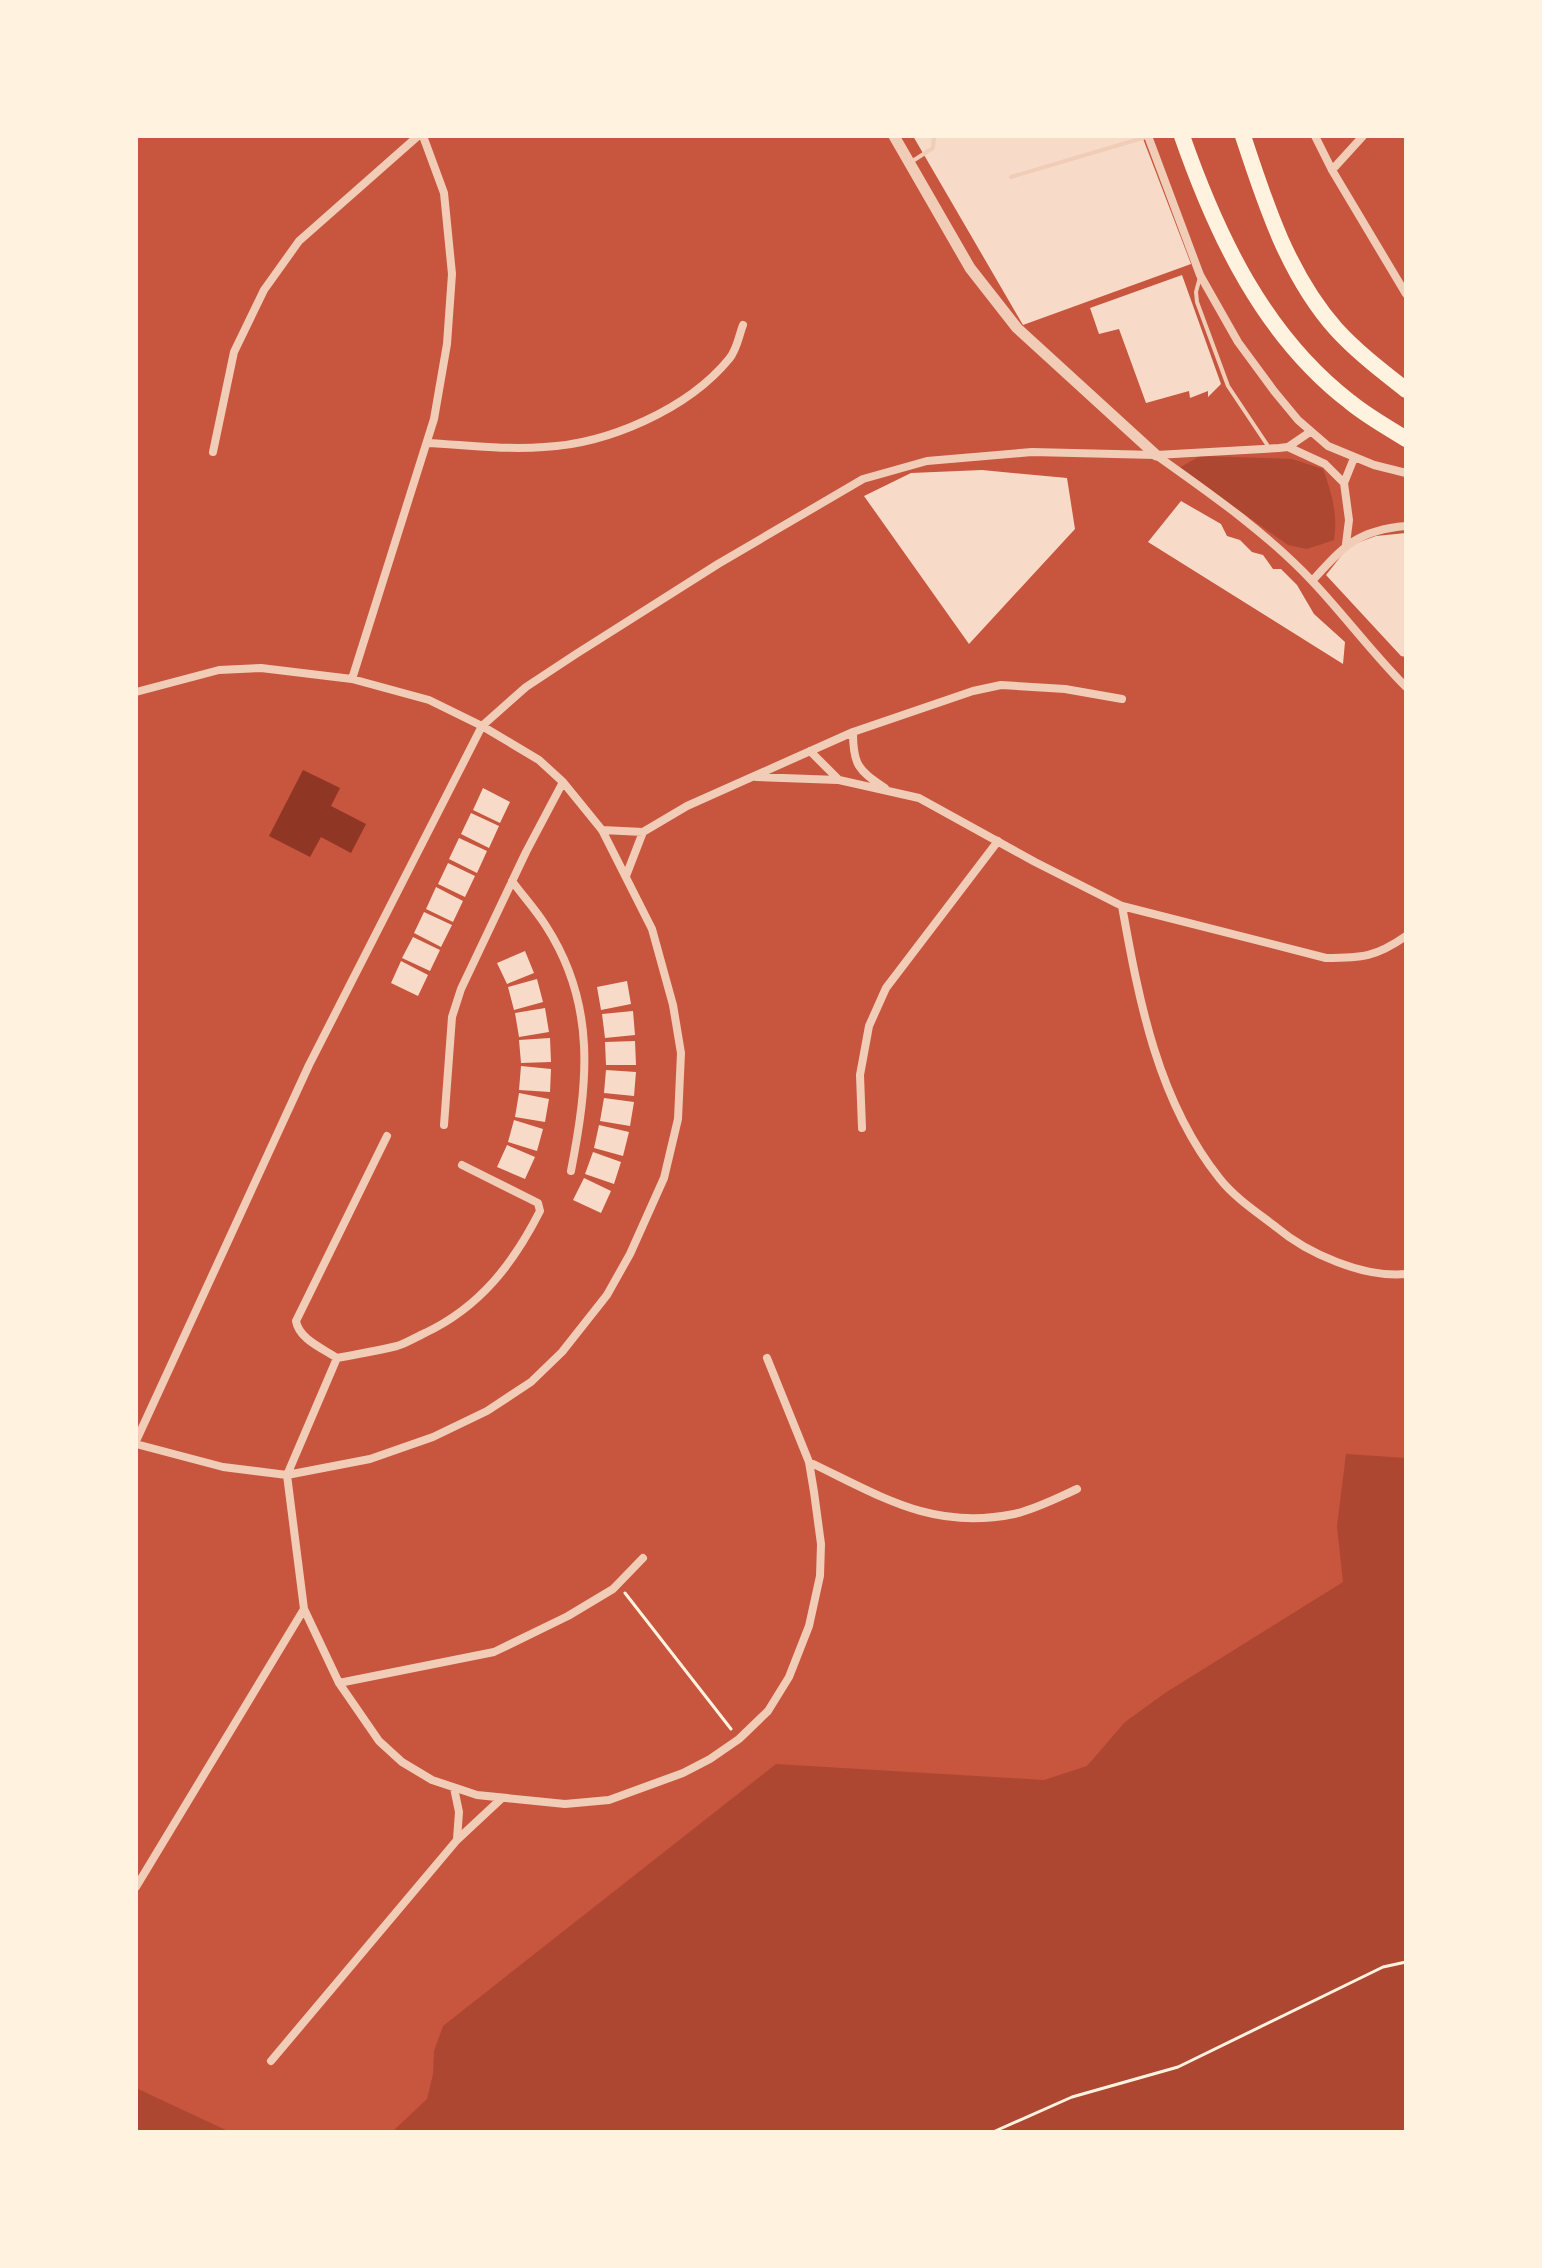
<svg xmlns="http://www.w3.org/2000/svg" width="1542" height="2268" font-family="'IBM Plex Serif',serif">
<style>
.green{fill:#ae4732}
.water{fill:#8f3625}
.building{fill:#f7dbc8}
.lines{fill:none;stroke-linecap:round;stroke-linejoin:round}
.path{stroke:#fff3e0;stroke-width:3}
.service{stroke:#f1ccb7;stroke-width:4}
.minor{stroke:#f1ccb7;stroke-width:8}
.tertiary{stroke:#f1ccb7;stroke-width:11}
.motorway{stroke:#fff3e0;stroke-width:16}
</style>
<rect width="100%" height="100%" fill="#c8553d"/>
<path class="green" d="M 1200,456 L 1292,459 L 1323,469 C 1332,493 1338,515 1334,540 L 1307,549 L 1288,545 L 1179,468 Z
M 1346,1454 L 1406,1458 L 1406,2132 L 392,2132 L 427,2099 L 433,2074 L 434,2051 L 443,2026 L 776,1764 L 1044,1780 L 1087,1766 L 1125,1722 L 1165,1693 L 1343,1582 L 1337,1526 Z
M 136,2088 L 230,2132 L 136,2132 Z"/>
<path class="water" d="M 303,770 L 340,788 L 331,806 L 366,824 L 351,853 L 321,837 L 310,857 L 269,836 Z"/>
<path class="building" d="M 913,136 L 1142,136 L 1191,264 L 1023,325 Z
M 1182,275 L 1221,384 L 1208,397 L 1208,391 L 1190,398 L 1189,391 L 1146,403 L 1119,329 L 1099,334 L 1090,308 Z
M 982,470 L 1067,478 L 1075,529 L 969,644 L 864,496 L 911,473 Z
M 1181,501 L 1221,524 L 1227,536 L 1240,540 L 1252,552 L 1263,555 L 1273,569 L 1281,569 L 1297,585 L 1314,614 L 1345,642 L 1343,664 L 1148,542 Z
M 1406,533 L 1406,657 L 1401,656 L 1326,575 L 1349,546 L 1376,536 Z
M 483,788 L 510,802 L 500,823 L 473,810 Z
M 471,813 L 499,826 L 489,848 L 461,834 Z
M 459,838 L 487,851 L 477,873 L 449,859 Z
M 448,863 L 475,876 L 465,897 L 438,884 Z
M 436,887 L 463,901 L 453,922 L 426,909 Z
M 424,912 L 452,925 L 441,947 L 414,933 Z
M 413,937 L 440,950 L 430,971 L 402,958 Z
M 525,951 L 534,973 L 507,984 L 497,963 Z
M 401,961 L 428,975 L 418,996 L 391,983 Z
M 537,979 L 543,1002 L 514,1010 L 508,987 Z
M 627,981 L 631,1004 L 601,1010 L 597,987 Z
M 545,1008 L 549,1032 L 519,1037 L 515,1013 Z
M 633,1011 L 635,1035 L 605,1038 L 602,1014 Z
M 550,1038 L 551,1062 L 521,1063 L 519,1040 Z
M 635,1041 L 636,1065 L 606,1065 L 605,1042 Z
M 521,1066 L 551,1069 L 550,1092 L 519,1090 Z
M 606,1070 L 636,1072 L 634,1096 L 604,1093 Z
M 519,1093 L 549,1099 L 545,1122 L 515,1117 Z
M 604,1098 L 634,1102 L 630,1126 L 600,1121 Z
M 514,1120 L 543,1129 L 537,1151 L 508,1142 Z
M 599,1125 L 629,1132 L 623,1156 L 594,1148 Z
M 507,1145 L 535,1157 L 525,1179 L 497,1167 Z
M 593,1152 L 621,1162 L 614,1184 L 585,1174 Z
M 584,1178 L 611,1191 L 601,1213 L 573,1200 Z"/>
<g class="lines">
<path class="path" d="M 625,1593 L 731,1729
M 993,2132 L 1072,2097 L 1178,2067 L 1383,1967 L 1406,1962"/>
<path class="service" d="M 911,162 L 933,148 L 934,136
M 1011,177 L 1146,137
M 1200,277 L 1196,292 L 1197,302 L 1228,386 L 1268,446"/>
<path class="minor" d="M 1148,136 L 1200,275 L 1238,342 L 1274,391 L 1298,420 L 1328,446 L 1374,465 L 1406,473
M 1315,136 L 1332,170 L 1406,294
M 1332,170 L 1363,136
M 427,443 C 466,445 505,450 544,447 C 608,444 688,409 729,359 C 737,350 739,335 743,325
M 1288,447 L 1325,464 L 1344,483
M 213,452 L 234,352 L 264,290 L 299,241 L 418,136
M 1156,455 C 1211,494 1267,533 1313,582 C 1345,616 1373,654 1406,687
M 1346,544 L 1349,520 L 1344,483 L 1354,458
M 1312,581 C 1343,547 1357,530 1406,526
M 352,679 L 434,419 L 447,344 L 452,274 L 444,193 L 423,136
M 136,692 L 219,670 L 261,668 L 352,679 L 429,700 L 482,726 L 539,760 L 563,782 L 602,830 L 652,929 L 673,1005 L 681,1053 L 678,1119 L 664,1178 L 630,1254 L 607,1295 L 562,1352 L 531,1382 L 487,1411 L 433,1437 L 370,1459 L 287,1475 L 223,1467 L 136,1444
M 853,732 C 853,765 858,770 885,788
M 810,751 L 839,780 L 919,798 L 1035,862 L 1122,906 L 1326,958 C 1362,958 1376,957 1406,936
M 756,777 L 838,780
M 602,830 L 643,832 L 687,806 L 853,732 L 973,691 L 1001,685 L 1065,689 L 1122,699
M 626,876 L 643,832
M 512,881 C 523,896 536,910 546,926 C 597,1005 588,1083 571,1171
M 1122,906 C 1139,1001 1158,1102 1220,1179 C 1235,1198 1258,1213 1276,1227 C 1308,1254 1364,1278 1406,1274
M 444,1125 L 452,1017 L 461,989 L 526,852 L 563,782
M 862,1128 L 860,1075 L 869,1026 L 886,988 L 998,841
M 387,1136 L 296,1321 C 299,1339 322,1348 337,1358 C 357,1354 377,1351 397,1346 C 407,1343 416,1337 425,1333 C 480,1307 513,1264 540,1211 L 538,1203 L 462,1165
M 136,1441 L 309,1065 L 482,726 L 526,687 L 576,654 L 718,564 L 863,479 L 927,461 L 1032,452 L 1156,455 L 1279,448 L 1288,447 L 1310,432
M 809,1462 C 879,1495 932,1531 1014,1514 C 1036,1509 1057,1498 1077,1489
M 287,1475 L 304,1609 L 339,1683 L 379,1741 L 402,1762 L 432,1780 L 477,1795 L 565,1804 L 609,1800 L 683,1773 L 710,1759 L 739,1739 L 768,1711 L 789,1677 L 809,1626 L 820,1576 L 821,1544 L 814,1492 L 809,1462 L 767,1358
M 287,1475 L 337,1358
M 339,1683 L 494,1652 L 568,1616 L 613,1589 L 643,1558
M 454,1788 L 459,1812 L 457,1839
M 136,1887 L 304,1609
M 271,2061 L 457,1840 L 502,1798"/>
<path class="tertiary" d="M 894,136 L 970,268 L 1017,328 L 1156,455"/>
<path class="motorway" d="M 1182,136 C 1217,236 1264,336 1350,402 C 1367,416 1387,427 1406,439
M 1243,136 C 1265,203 1288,275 1336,329 C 1357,352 1382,371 1406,390"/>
</g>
<rect width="1542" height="2268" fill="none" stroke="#fff3e0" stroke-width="276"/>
</svg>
